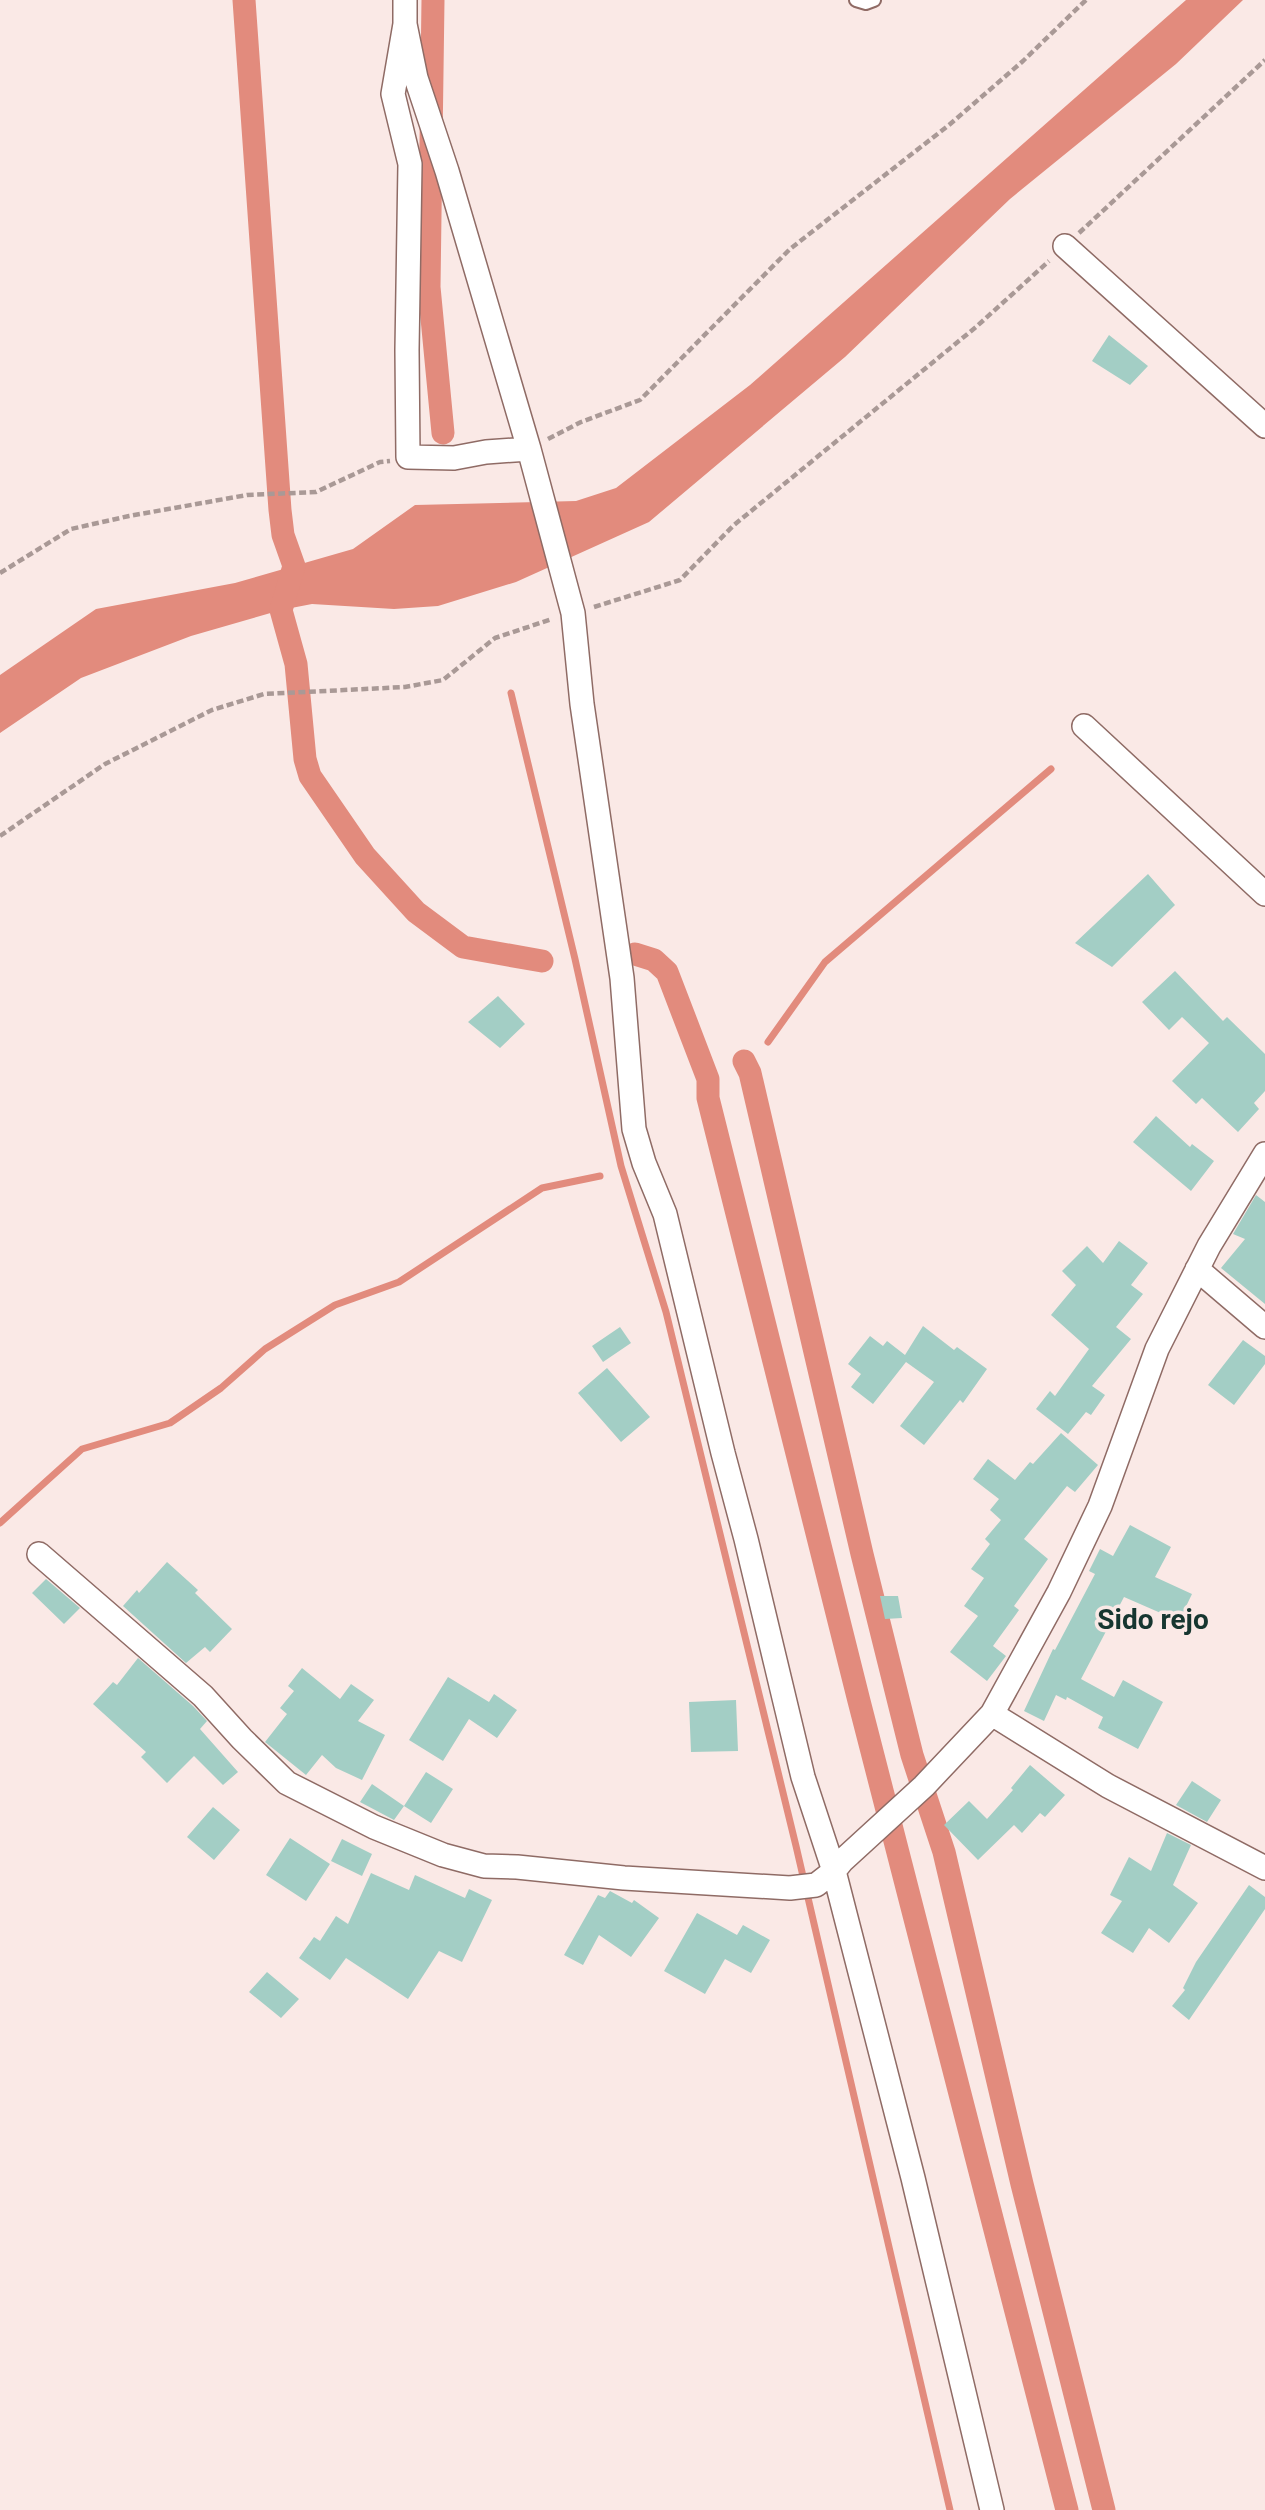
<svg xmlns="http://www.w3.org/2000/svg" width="1265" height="2510" font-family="Roboto,sans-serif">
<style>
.water{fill:#e28b7d}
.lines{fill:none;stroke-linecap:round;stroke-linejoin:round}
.stream{stroke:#e28b7d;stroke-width:7}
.canal{stroke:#e28b7d;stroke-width:23}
.building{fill:#a3cec5}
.service-casing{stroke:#8f6b65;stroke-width:16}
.minor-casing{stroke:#8f6b65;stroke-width:26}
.path{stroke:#a99996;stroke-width:4.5;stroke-dasharray:7 3.5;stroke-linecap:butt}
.service{stroke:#fff;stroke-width:12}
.minor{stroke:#fff;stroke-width:23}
.labels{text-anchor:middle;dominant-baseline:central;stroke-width:7;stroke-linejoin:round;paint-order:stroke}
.quarter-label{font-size:28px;font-weight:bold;fill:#163630;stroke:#fae9e6}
</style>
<rect width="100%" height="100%" fill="#fae9e6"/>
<path class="water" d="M 1186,0 L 1243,0 L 1176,64 L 1010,199 L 845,357 L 649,522 L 516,582 L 438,606 L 394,609 L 312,604 L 281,610 L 191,636 L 81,678 L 0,733 L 0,675 L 96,609 L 235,583 L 353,549 L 415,505 L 576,501 L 616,488 L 750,385 Z"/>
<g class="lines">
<path class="stream" d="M 511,693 L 575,959 L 621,1166 L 666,1312 L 796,1846 L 950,2510
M 768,1042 L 825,962 L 1051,769
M 0,1523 L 82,1449 L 170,1423 L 221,1388 L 265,1349 L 335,1305 L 399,1282 L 542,1188 L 600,1176"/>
<path class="canal" d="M 244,0 L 280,510 L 283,535 L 294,566 L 281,610 L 296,664 L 305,759 L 310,776 L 365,856 L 416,912 L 463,947 L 542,961
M 433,0 L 429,287 L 443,433
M 635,954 L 654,960 L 667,972 L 708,1079 L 708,1098 L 859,1701 L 1067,2510
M 744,1061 L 750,1073 L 862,1554 L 912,1755 L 944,1852 L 1022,2184 L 1104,2510"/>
</g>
<path class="building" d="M 1109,335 L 1148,366 L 1130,385 L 1092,361 Z
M 1148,874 L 1175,905 L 1112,967 L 1075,943 Z
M 1175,971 L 1223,1021 L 1227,1017 L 1265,1054 L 1265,1091 L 1254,1103 L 1259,1109 L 1238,1132 L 1202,1098 L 1196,1104 L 1172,1081 L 1209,1043 L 1182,1017 L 1169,1030 L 1142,1002 Z
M 498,996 L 525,1024 L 500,1048 L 468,1022 Z
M 1156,1116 L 1190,1147 L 1192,1144 L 1214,1161 L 1191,1191 L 1133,1142 Z
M 1256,1195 L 1265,1202 L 1265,1304 L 1221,1268 L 1245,1239 L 1233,1234 Z
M 1119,1241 L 1148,1263 L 1131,1285 L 1143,1294 L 1116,1327 L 1131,1339 L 1092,1386 L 1105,1395 L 1091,1415 L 1086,1412 L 1068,1434 L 1036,1409 L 1050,1391 L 1055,1396 L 1089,1349 L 1051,1315 L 1076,1285 L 1062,1271 L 1087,1246 L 1103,1263 Z
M 923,1326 L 954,1350 L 957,1347 L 987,1369 L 963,1403 L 960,1400 L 924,1445 L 900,1426 L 934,1382 L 906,1362 L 873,1404 L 851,1387 L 861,1374 L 848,1364 L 870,1336 L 883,1346 L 887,1341 L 905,1355 Z
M 620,1327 L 631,1343 L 603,1362 L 592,1346 Z
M 1243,1340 L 1265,1356 L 1265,1364 L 1234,1405 L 1208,1385 Z
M 607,1368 L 650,1417 L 621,1442 L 578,1393 Z
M 1061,1433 L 1098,1465 L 1075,1492 L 1067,1486 L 1024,1539 L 1048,1559 L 1014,1606 L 1019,1610 L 993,1646 L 1006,1656 L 987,1681 L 950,1652 L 978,1616 L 964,1606 L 984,1578 L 971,1569 L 990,1544 L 985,1539 L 1001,1520 L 990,1510 L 999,1499 L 973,1479 L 988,1459 L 1015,1480 L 1030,1462 L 1033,1464 Z
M 1130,1525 L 1171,1547 L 1155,1577 L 1192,1594 L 1179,1621 L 1124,1597 L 1081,1679 L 1114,1697 L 1123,1680 L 1163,1702 L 1138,1749 L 1098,1728 L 1103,1717 L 1067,1697 L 1066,1700 L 1056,1695 L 1044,1721 L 1024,1711 L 1053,1649 L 1055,1650 L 1095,1574 L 1089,1571 L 1100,1549 L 1113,1556 Z
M 167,1562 L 198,1590 L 195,1593 L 232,1629 L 210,1652 L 205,1647 L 186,1663 L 123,1606 L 137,1590 L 139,1593 Z
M 46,1579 L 80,1608 L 64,1624 L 32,1593 Z
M 880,1596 L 898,1596 L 902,1618 L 885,1619 Z
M 138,1658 L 193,1706 L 207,1721 L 200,1729 L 238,1772 L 223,1785 L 194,1756 L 167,1783 L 141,1757 L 146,1752 L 93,1704 L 113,1682 L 117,1685 Z
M 302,1668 L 340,1699 L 351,1684 L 374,1700 L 358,1721 L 385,1735 L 362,1780 L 336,1768 L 322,1755 L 306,1775 L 265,1742 L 287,1714 L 280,1708 L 294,1691 L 288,1686 Z
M 448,1677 L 489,1702 L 494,1694 L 517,1710 L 497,1738 L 469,1719 L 443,1761 L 409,1740 Z
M 736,1700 L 738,1751 L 691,1752 L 689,1702 Z
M 1030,1765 L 1065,1795 L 1045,1817 L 1040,1813 L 1022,1833 L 1014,1825 L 978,1860 L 944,1825 L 969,1801 L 987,1819 L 1013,1790 L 1011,1788 Z
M 426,1772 L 453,1789 L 431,1823 L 404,1806 Z
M 1192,1781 L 1221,1800 L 1207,1822 L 1176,1805 Z
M 372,1784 L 404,1806 L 394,1820 L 360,1802 Z
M 213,1807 L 240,1830 L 214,1860 L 187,1837 Z
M 1167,1833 L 1191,1845 L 1173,1885 L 1198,1903 L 1169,1943 L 1149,1928 L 1133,1953 L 1101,1933 L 1122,1901 L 1110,1895 L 1129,1857 L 1151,1871 Z
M 290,1838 L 330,1864 L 306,1901 L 266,1875 Z
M 342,1839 L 372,1854 L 362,1876 L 331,1861 Z
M 371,1873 L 409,1890 L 415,1875 L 465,1898 L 469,1889 L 492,1900 L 462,1962 L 439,1951 L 408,1999 L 346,1958 L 330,1980 L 299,1958 L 314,1937 L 320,1941 L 336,1916 L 348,1924 Z
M 1249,1885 L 1265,1897 L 1265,1909 L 1189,2020 L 1172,2006 L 1185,1990 L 1183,1988 L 1196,1962 Z
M 610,1891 L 632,1903 L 634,1900 L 659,1918 L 631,1957 L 599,1935 L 583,1965 L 564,1955 L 598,1895 L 605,1898 Z
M 697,1913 L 737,1935 L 743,1925 L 770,1940 L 751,1973 L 725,1959 L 705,1994 L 664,1971 Z
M 267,1972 L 299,1999 L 281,2018 L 249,1992 Z"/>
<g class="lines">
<defs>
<path id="service" d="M 856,0 L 866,3 L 874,0"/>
<path id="minor" d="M 405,0 L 405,24 L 393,94 L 410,164 L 407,350 L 408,457 L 454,458 L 486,452 L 529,449
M 405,24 L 416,78 L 447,171 L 529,449 L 573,613 L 582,704 L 622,978 L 634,1129 L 644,1163 L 665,1214 L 723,1453 L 746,1539 L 803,1777 L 834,1871 L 913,2178 L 992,2510
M 1065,246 L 1265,426
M 1084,726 L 1265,894
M 1197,1269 L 1265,1327
M 39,1554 L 203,1696 L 242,1739 L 287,1783 L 374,1827 L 443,1855 L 484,1866 L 517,1867 L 624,1878 L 790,1888 L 816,1885 L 834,1871 L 842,1861 L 924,1786 L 992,1714 L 1059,1592 L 1100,1506 L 1157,1349 L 1209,1246 L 1265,1154
M 992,1714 L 1108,1786 L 1265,1868"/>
</defs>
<use href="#service" class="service-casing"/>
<use href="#minor" class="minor-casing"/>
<path class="path" d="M 1079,233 L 1265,60
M 548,439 L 581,422 L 640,400 L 790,249 L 949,125 L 1023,61 L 1086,0
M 0,573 L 71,529 L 129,516 L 247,495 L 316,492 L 380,462 L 390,461
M 594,607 L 680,580 L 734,525 L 976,327 L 1049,261
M 0,836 L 105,764 L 212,710 L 264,694 L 405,687 L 443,680 L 495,638 L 552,619"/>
<use href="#service" class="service"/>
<use href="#minor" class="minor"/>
</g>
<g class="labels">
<g class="quarter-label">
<text x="1153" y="1619">Sido rejo</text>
</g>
</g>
</svg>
